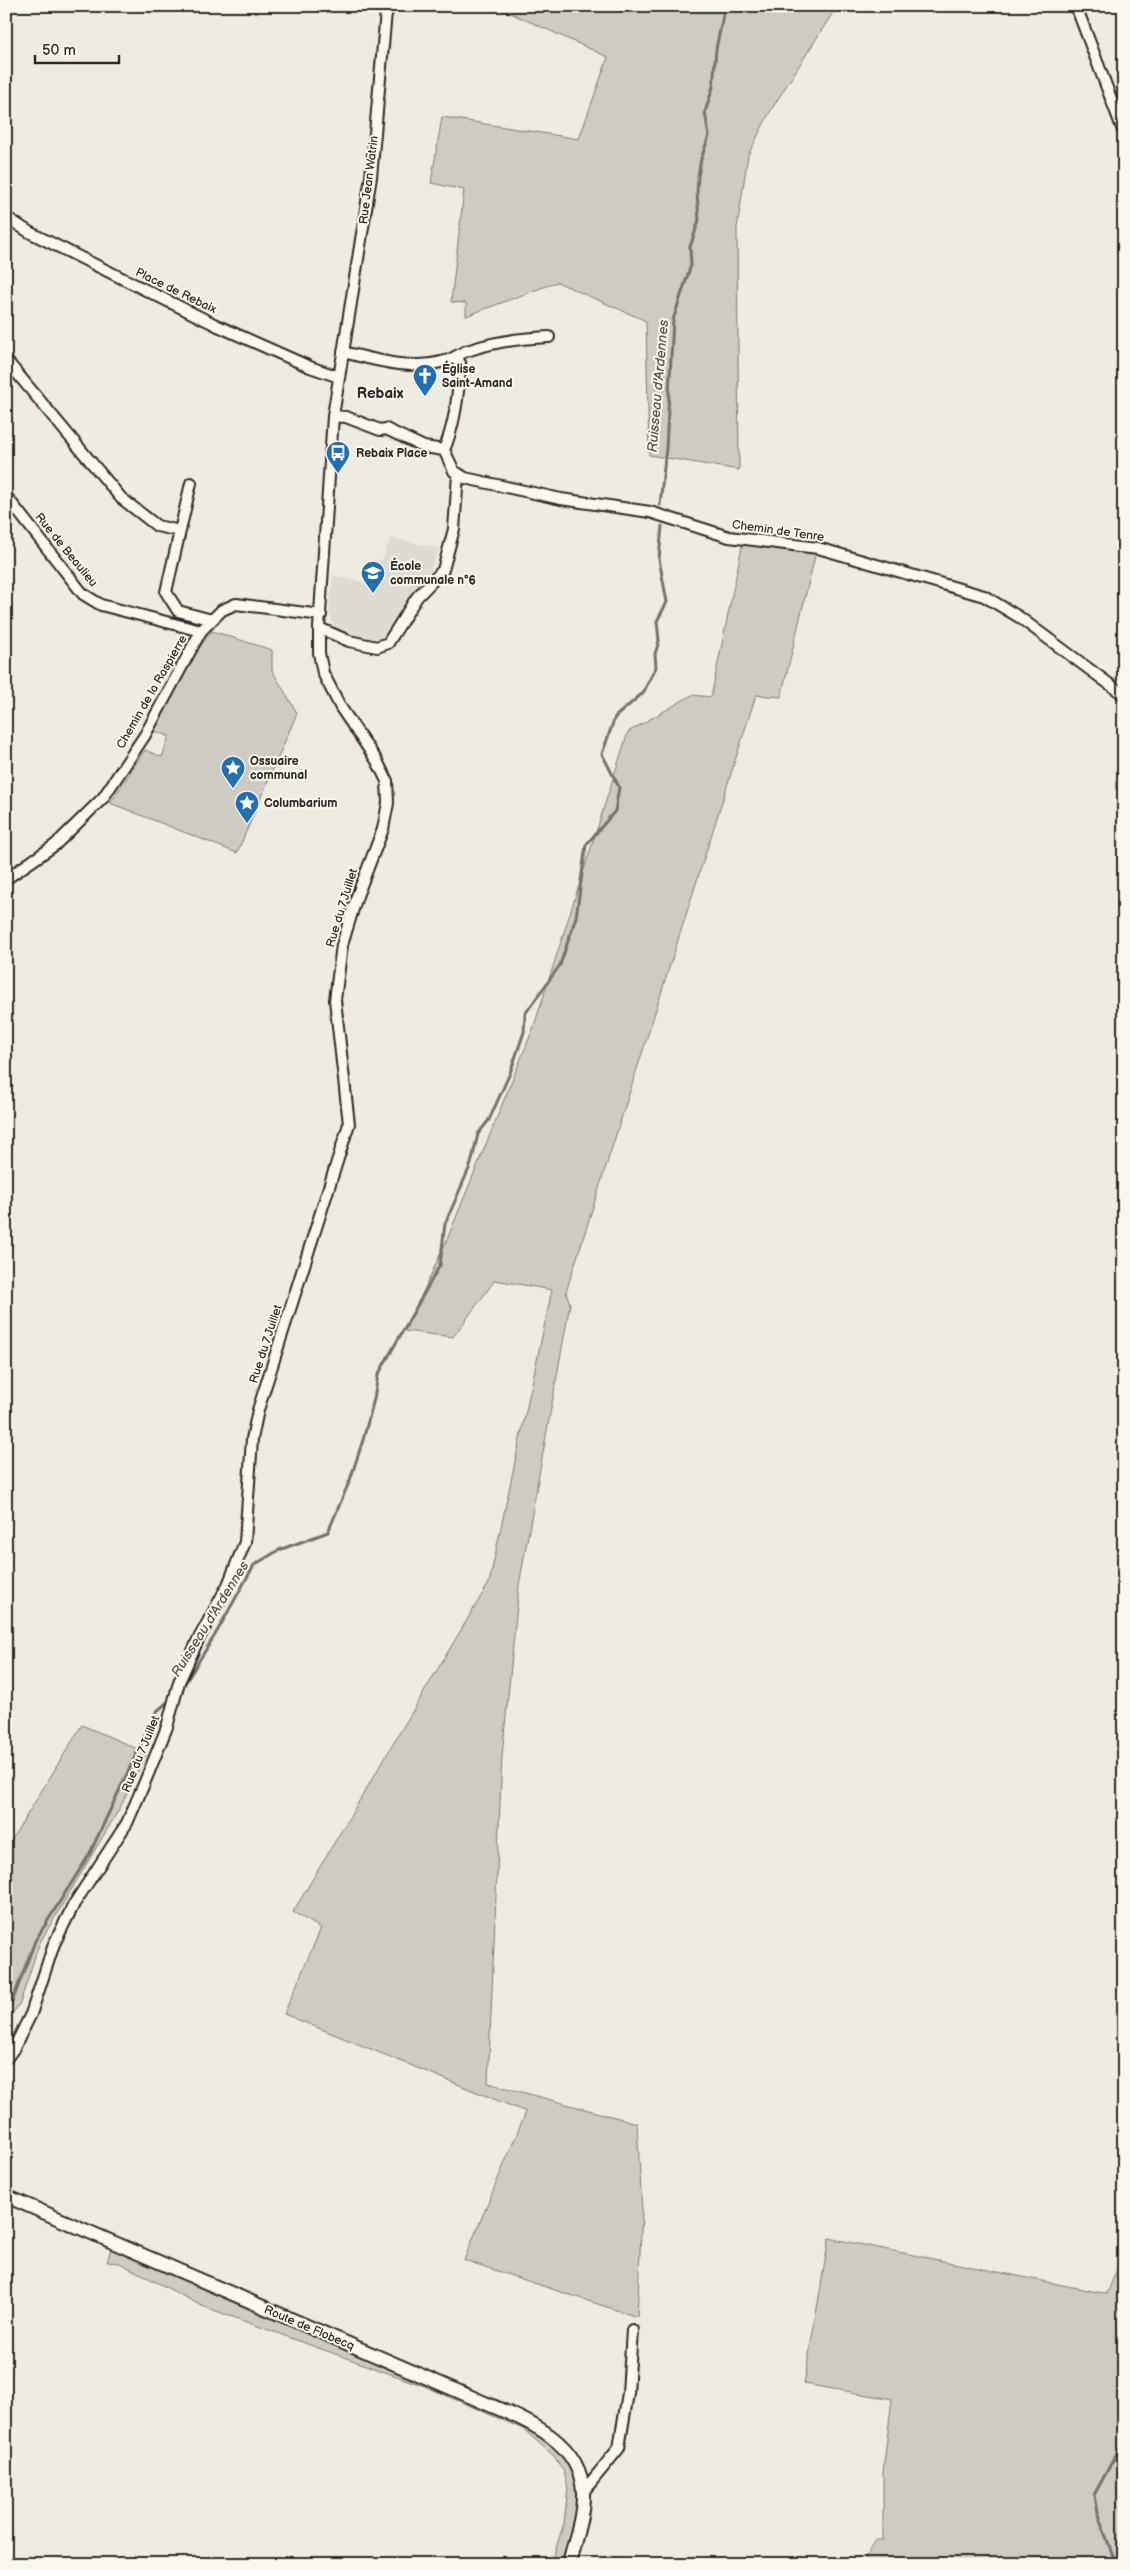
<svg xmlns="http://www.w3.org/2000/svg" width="1130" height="2570" font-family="'Balsamiq Sans',sans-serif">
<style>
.built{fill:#dedbd1}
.green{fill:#cecbc2;stroke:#7c7b76}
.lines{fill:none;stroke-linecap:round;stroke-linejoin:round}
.stream{stroke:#74726e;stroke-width:3}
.minor-casing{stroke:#2b2b2b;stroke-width:14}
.tertiary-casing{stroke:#2b2b2b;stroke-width:16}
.minor{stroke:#fbf7ec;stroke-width:10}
.tertiary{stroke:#fbf7ec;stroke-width:12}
.labels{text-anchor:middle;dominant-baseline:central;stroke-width:4;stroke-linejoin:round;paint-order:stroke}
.street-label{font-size:12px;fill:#2b2b2b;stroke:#fbf7ec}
.poi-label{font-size:12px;font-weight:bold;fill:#2b2b2b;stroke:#fbf7ec;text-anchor:start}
.water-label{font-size:14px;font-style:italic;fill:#555552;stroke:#fbf7ec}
.quarter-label{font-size:15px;font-weight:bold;fill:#2b2b2b;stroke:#fbf7ec}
</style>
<rect width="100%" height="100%" fill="#eeebe0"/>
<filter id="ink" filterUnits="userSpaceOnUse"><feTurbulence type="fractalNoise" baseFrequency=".02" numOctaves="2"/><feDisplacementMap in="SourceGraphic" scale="10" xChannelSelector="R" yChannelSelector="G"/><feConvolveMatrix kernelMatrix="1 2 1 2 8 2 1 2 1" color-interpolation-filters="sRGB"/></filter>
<g filter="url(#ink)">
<path class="built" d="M 391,538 L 439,548 L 427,580 L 382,640 L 348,635 L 334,627 L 329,612 L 333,575 L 366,583 L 371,560 L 382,560 Z"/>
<path class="green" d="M 495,6 L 837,6 L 771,110 L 748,155 L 737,228 L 739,470 L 649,455 L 646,321 L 557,282 L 466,316 L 466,303 L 451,302 L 464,190 L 431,183 L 442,117 L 579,139 L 608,57 Z
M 743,542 L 816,552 L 781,697 L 756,695 L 566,1292 L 570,1304 L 519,1585 L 502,1756 L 488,2083 L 637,2123 L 642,2210 L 637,2317 L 464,2260 L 526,2112 L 284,2014 L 321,1928 L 293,1912 L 489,1583 L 552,1290 L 495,1280 L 453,1337 L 405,1331 L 446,1242 L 533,1029 L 628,732 L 692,695 L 711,697 Z
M 212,631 L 272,650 L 272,670 L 297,713 L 237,853 L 110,803 L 145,750 L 162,757 L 169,736 L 152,731 L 198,649 Z
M 82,1725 L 147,1753 L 121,1806 L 39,1944 L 20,2003 L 6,2022 L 6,1849 Z
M 829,2238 L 1107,2294 L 1124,2251 L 1124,2564 L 868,2564 L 865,2558 L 876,2540 L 883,2540 L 883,2472 L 892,2399 L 804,2384 Z
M 111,2248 L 517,2422 C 590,2461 582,2492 564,2564 L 551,2564 L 564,2523 L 568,2488 L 564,2472 L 554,2456 L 523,2429 L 424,2386 L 202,2306 L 120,2263 L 107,2262 Z"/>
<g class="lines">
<path class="stream" d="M 660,505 L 666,448 L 673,320 L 691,265 L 690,247 L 699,220 L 697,193 L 698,176 L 701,159 L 709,136 L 705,112 L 713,87 L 716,49 L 725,6
M 182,1688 L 215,1635 L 254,1565 L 279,1550 L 328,1532 L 350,1480 L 363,1440 L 374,1399 L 378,1375 L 440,1265 L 445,1224 L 471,1164 L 478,1134 L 489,1120 L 510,1073 L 524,1032 L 525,1014 L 560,965 L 576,917 L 586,845 L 615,811 L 619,787 L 602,754 L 615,717 L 643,693 L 656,667 L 655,654 L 659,641 L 657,621 L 667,602 L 659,559 L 662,526
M 6,2018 L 35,1941 L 89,1855 L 156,1712 L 170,1700
M 1116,2564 L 1097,2512 L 1094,2495 L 1124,2440"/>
<defs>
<path id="minor" d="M 1076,6 L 1124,133
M 6,217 L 29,232 L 218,326 L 310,367 L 339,377
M 343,352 C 376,360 411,371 445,361 C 454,359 461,352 470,350 C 493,342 525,338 549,337
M 6,360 L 121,498 L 157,526 L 180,531 L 166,592 L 178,611 L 212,620
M 333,416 L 346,417 L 380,430 L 386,429 L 424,447 L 444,450
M 444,450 L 454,471 L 465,478 L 561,499 L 650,512 L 729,537 L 818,548 L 984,596 L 1019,617 L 1124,695
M 444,450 C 455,424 459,391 460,363 L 455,357
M 6,496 L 83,594 L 101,605 L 201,631
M 180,531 L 191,483
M 319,628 L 349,641 L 377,647 L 388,643 L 417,597 L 443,570 L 454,529 L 458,475
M 6,879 L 55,845 L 103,798 L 145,735 L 201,631 L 222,610 L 236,604 L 321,615
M 6,2059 L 14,2048 L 31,2014 L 54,1944 L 74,1904 L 127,1823 L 144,1784 L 167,1727 L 179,1682 L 198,1640 L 228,1585 L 245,1542 L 252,1439 L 258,1410 L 349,1124 L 335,1000 L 342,945 L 357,896 L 383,829 L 388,803 L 387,781 L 377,761 L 341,708 L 323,673 L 319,653 L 319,628 L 333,416 L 371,177 L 386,12
M 583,2492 L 619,2448 L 628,2393 L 632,2330"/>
<path id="tertiary" d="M 386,12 L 386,6
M 6,2196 L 476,2399 C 519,2418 580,2437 583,2492 C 584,2517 574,2540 569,2564"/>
</defs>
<use href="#minor" class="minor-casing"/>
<use href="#tertiary" class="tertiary-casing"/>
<use href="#minor" class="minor"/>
<use href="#tertiary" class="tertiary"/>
</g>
</g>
<defs>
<symbol id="church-pin" viewBox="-11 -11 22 30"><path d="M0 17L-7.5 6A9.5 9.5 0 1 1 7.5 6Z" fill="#1f6fb2" stroke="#fbf7ec"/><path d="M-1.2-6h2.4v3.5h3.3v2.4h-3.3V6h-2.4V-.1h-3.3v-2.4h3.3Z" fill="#fff"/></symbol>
<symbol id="bus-pin" viewBox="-11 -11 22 30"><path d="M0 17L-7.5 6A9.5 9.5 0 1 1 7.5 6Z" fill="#1f6fb2" stroke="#fbf7ec"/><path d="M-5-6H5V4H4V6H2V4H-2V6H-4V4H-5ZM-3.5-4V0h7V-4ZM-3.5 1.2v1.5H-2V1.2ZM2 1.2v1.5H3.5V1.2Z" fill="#fff"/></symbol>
<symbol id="school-pin" viewBox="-11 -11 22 30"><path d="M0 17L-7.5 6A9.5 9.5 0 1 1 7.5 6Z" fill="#1f6fb2" stroke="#fbf7ec"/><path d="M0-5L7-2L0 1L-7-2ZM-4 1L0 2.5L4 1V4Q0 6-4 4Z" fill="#fff"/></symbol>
<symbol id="sight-pin" viewBox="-11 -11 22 30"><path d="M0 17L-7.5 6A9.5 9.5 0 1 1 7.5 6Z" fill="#1f6fb2" stroke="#fbf7ec"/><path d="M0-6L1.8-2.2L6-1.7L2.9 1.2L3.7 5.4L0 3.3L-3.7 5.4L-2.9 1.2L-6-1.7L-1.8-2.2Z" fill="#fff"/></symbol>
</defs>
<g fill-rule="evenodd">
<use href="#church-pin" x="411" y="362" width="28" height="38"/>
<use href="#bus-pin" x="324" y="439" width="28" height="38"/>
<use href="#school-pin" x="359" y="559" width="28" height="38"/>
<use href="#sight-pin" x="219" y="754" width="28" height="38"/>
<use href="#sight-pin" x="233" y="789" width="28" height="38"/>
</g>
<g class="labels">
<g class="street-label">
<text transform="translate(369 180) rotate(-83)">Rue Jean Watrin</text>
<text transform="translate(176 291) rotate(26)">Place de Rebaix</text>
<text transform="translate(778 531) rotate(8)">Chemin de Tenre</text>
<text transform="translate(66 550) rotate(51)">Rue de Beaulieu</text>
<text transform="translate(152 692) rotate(-60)">Chemin de la Raspierre</text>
<text transform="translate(342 908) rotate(-73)">Rue du 7 Juillet</text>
<text transform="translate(266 1344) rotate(-72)">Rue du 7 Juillet</text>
<text transform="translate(141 1754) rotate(-68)">Rue du 7 Juillet</text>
<text transform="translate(309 2328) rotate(23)">Route de Flobecq</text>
</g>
<g class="poi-label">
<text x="442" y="369">Église<tspan x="442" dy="14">Saint-Amand</tspan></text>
<text x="356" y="453">Rebaix Place</text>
<text x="390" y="566">École<tspan x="390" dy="14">communale n°6</tspan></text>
<text x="250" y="761">Ossuaire<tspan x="250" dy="14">communal</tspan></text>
<text x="264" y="803">Columbarium</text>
</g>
<g class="water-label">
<text transform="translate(658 386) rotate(-85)">Ruisseau d'Ardennes</text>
<text transform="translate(210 1619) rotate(-58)">Ruisseau d'Ardennes</text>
</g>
<g class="quarter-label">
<text x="380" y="393">Rebaix</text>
</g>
</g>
<rect width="1130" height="2570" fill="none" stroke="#fbf7ec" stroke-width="25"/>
<rect x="12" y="12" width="1105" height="2545" fill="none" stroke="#2b2b2b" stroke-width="2" filter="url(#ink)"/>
<path d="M35 55v8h84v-8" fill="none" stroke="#2b2b2b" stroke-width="2.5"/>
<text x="42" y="55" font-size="15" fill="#2b2b2b" stroke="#fbf7ec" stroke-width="4" paint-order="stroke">50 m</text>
</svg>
